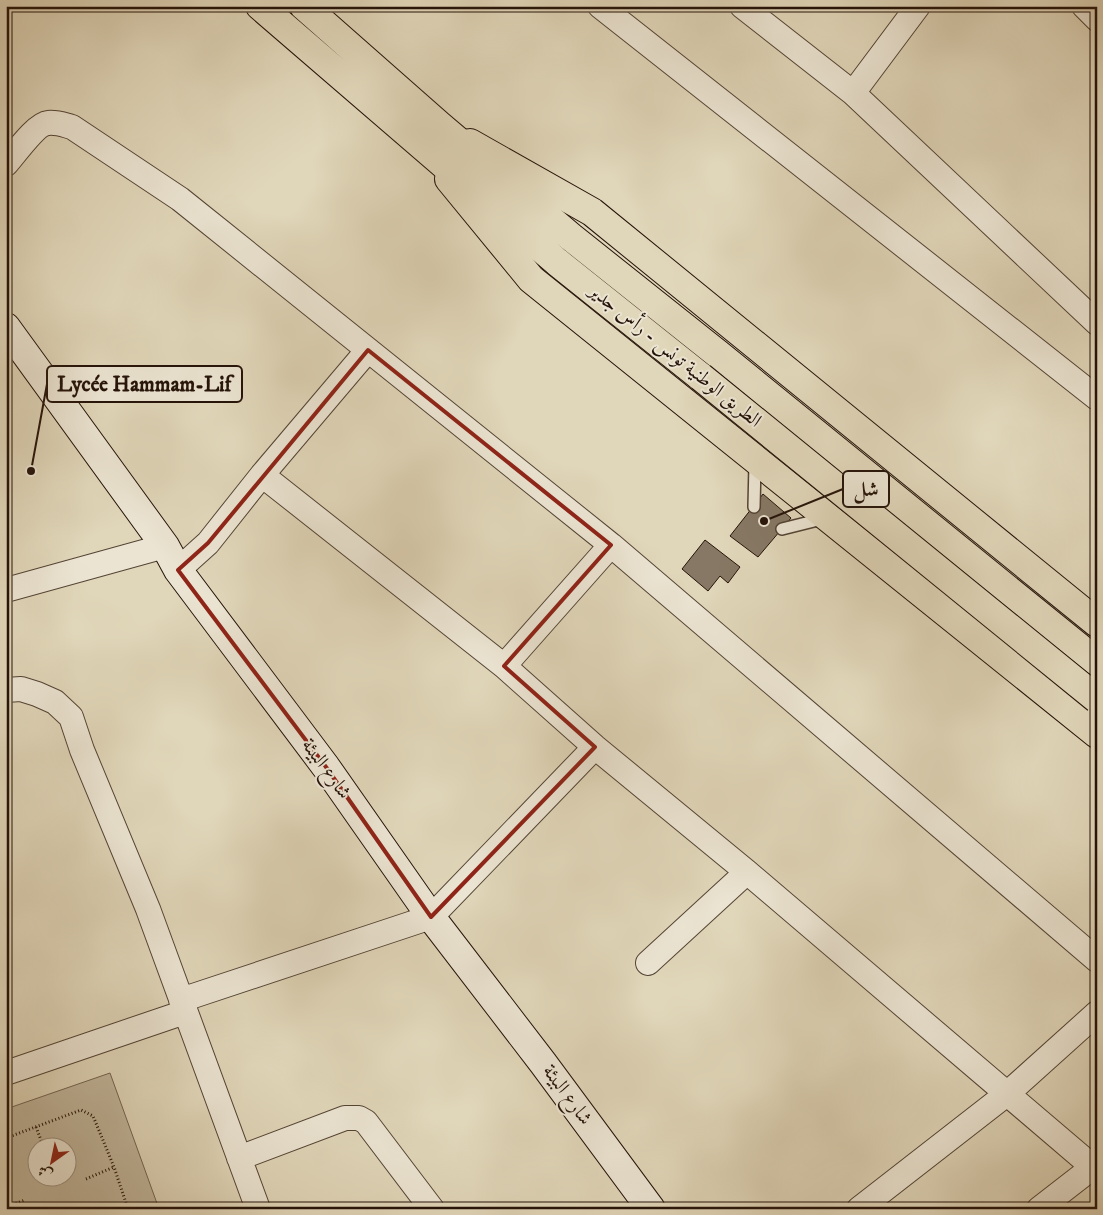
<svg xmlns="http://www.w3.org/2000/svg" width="1103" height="1215" font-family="'IM FELL DW Pica',Amiri,serif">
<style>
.green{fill:#c0b59b;stroke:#726452;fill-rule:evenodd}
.building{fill:#867865;stroke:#251309}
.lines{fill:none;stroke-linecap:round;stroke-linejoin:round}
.lane-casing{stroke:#544435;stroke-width:14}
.street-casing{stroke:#544435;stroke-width:26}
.secondary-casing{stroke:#251309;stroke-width:30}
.primary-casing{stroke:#251309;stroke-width:30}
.highway-casing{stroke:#251309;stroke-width:30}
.path{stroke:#251309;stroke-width:3;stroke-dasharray:1 2.5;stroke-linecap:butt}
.lane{stroke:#ebe4d2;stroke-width:11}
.street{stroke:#ebe4d2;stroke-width:24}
.secondary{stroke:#ebe4d2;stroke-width:28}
.primary{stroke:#e0d6b9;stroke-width:28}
.highway{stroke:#e0d6b9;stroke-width:28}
.highway-bridge-casing{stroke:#251309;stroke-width:30;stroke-linecap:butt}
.highway-bridge{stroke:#e0d6b9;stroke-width:28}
.marked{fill:none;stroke:#8f2418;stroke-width:4;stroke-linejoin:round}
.labels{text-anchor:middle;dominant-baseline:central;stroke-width:4;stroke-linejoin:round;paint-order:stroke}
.street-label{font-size:20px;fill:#251309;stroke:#ebe4d2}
.leader{fill:none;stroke:#251309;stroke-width:2}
.callout-dot{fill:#251309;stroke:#ebe4d2;stroke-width:2}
.callout{fill:#ebe4d2;stroke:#251309;stroke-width:2}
.callout-label{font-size:21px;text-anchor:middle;font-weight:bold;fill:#251309}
</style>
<rect width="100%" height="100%" fill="#e0d6b9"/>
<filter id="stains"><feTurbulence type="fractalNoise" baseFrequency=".004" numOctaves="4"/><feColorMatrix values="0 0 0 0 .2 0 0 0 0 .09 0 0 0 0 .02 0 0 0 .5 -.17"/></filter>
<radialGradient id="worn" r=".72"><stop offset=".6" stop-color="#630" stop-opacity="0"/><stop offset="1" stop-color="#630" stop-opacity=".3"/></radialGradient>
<path class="green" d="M 110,1073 L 159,1209 L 6,1209 L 6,1109 ZM 38,1148 L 68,1148 L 68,1178 L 38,1178 Z"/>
<path class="building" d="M 763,494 L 791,518 L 758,557 L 730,536 Z
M 705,540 L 740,567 L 728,583 L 720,576 L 708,591 L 682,569 Z"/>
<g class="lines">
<defs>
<path id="lane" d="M 754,507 L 755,463
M 782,529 L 826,518"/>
<path id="street" d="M 600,6 L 1097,398
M 742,6 L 853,93 L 1097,323
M 1084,6 L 1097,19
M 853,93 L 918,6
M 6,164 C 15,154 36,124 48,123 C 57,122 64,125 72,127 L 180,199 L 611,545 L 1097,960
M 262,475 L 504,666 L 595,747 L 747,872 L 1093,1167
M 178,570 L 208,543 L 262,475 L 368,350
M 6,590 L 165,546
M 504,666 L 611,545
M 6,690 L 21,689 L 37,694 L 55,702 L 71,717 L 82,750 L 148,909 L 258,1209
M 648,963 L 747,872
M 181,1000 L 431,917 L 595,747
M 6,1073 L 185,1012
M 239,1158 L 345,1118 L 359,1118 L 366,1122 L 432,1209
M 859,1209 L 1008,1093 L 1097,1013
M 1039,1209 L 1097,1164"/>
<path id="secondary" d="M 6,327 L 165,546 L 178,570 L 326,767 L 431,917 L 543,1063 L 651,1209"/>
<path id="primary" d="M 470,143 L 592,212 L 1097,623
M 449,179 L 531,279 L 1097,734"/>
<path id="highway" d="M 260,6 L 557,262 L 701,377
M 304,6 L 439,125 L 571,237 L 718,354 L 1097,662"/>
</defs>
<use href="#lane" class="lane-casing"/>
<use href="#street" class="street-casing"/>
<use href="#secondary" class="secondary-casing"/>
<use href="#primary" class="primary-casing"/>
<use href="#highway" class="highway-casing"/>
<path class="path" d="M 36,1127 L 44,1148
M 6,1138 L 81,1110 L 93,1116 L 114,1167 L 128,1209
M 86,1179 L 114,1167
M 6,1207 L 25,1200"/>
<use href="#lane" class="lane"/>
<use href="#street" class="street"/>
<use href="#secondary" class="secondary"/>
<use href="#primary" class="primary"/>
<use href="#highway" class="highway"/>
<defs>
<path id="highway-bridge" d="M 701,377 L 1097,699"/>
</defs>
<use href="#highway-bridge" class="highway-bridge-casing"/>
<use href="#highway-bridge" class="highway-bridge"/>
</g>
<path class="marked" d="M 368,350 L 611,545 L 504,666 L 595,747 L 431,917 L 326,767 L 178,570 L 208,543 Z"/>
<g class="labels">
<g class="street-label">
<text transform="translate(675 356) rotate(39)">الطريق الوطنية تونس - رأس جدير</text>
<text transform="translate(326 769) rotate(54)">شارع البيئة</text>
<text transform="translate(567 1095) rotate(54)">شارع البيئة</text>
</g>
</g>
<path class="leader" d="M31 471L47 384M764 521L843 489"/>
<g class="callout-dot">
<circle cx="31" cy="471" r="5"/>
<circle cx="764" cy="521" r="5"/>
</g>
<g class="callout">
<rect x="47" y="366" width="195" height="36" rx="5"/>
<rect x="843" y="471" width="46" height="36" rx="5"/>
</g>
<g class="callout-label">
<text x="144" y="391">Lycée Hammam-Lif</text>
<text x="866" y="496">شل</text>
</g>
<rect width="1103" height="1215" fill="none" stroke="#e0d6b9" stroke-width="25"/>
<rect x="8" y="8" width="1088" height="1200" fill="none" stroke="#251309" stroke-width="2.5"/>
<rect x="12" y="12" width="1078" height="1190" fill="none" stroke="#251309"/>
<g transform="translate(52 1162) rotate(213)"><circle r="24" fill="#ebe4d2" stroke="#9c9082"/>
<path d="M0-4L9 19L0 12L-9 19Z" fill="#8f2418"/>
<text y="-8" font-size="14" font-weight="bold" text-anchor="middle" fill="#251309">ش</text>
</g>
<rect width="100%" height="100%" filter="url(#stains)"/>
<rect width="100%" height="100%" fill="url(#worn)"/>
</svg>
